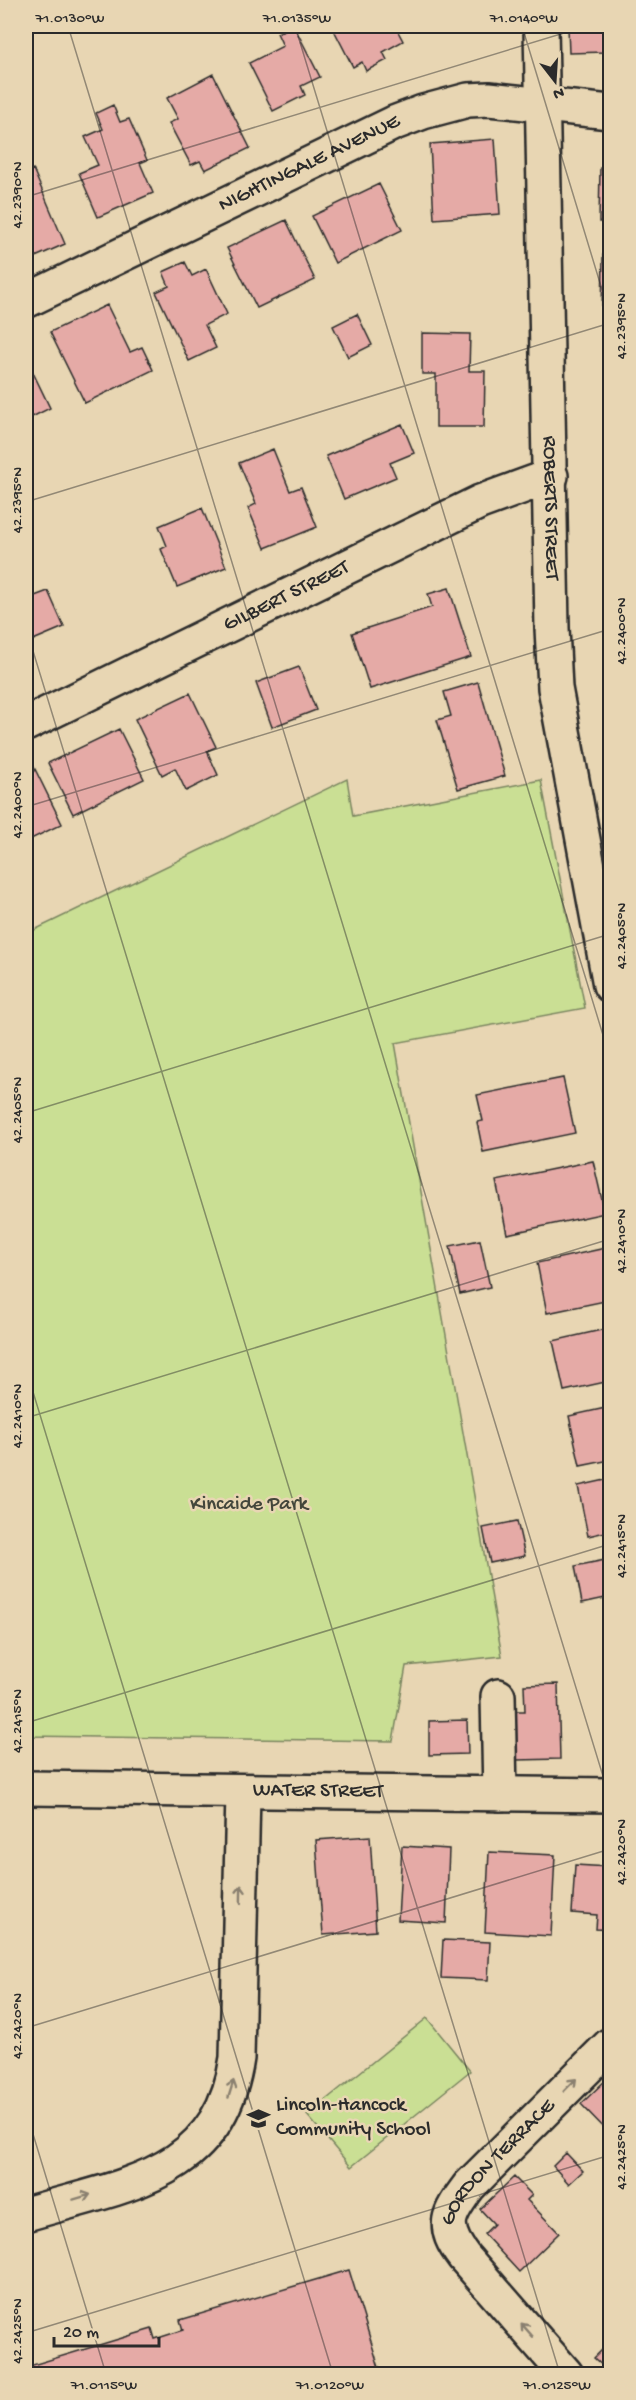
<svg xmlns="http://www.w3.org/2000/svg" width="636" height="2400" font-family="'Gochi Hand',sans-serif">
<style>
.green{fill:#cadf94;stroke:#7a8560;stroke-width:1.5}
.building{fill:#e5aaa6;stroke:#2b2b2b;stroke-width:1.5}
.lines{fill:none;stroke-linecap:round;stroke-linejoin:round}
.minor-casing{stroke:#2b2b2b;stroke-width:38}
.major-casing{stroke:#2b2b2b;stroke-width:38}
.minor{stroke:#e8d6b3;stroke-width:33}
.major{stroke:#e8d6b3;stroke-width:33}
.oneway{stroke:#8a806f}
.ticks{fill:none;stroke:#2b2b2b;stroke-width:1.5;stroke-opacity:0.45}
.labels{text-anchor:middle;dominant-baseline:central;stroke-width:5;stroke-linejoin:round;paint-order:stroke}
.street-label{font-size:21px;fill:#2b2b2b;stroke:#e8d6b3}
.park-label{font-size:21px;fill:#43463b;stroke:#e8d6b3}
.poi-label{font-size:21px;fill:#2b2b2b;stroke:#e8d6b3;text-anchor:start}
.neatline{fill:none;stroke:#2b2b2b;stroke-width:2}
.ticks-label{font-size:15px;text-anchor:middle;fill:#2b2b2b}
</style>
<rect width="100%" height="100%" fill="#e8d6b3"/>
<filter id="ink" filterUnits="userSpaceOnUse"><feTurbulence type="fractalNoise" baseFrequency=".0167" numOctaves="2"/><feDisplacementMap in="SourceGraphic" scale="12" xChannelSelector="R" yChannelSelector="G"/><feConvolveMatrix kernelMatrix="1 2 1 2 8 2 1 2 1" color-interpolation-filters="sRGB"/></filter>
<g filter="url(#ink)">
<path class="green" d="M 347,779 L 353,816 L 541,780 L 585,1008 L 395,1043 L 502,1656 L 406,1666 L 393,1741 L 26,1736 L 26,934 Z
M 427,2018 L 470,2071 L 351,2167 L 307,2115 Z"/>
<path class="building" d="M 294,26 L 320,77 L 301,86 L 305,95 L 273,111 L 249,63 L 283,46 L 277,33 Z
M 342,26 L 395,26 L 403,41 L 383,52 L 387,60 L 366,71 L 362,62 L 353,67 L 334,30 Z
M 604,26 L 605,52 L 569,53 L 568,27 Z
M 213,74 L 250,148 L 205,170 L 200,161 L 191,165 L 169,123 L 178,119 L 167,98 Z
M 113,105 L 120,122 L 129,119 L 147,160 L 140,163 L 153,193 L 98,217 L 79,173 L 98,165 L 85,137 L 103,129 L 96,113 Z
M 495,139 L 500,214 L 434,219 L 430,144 Z
M 600,168 L 610,168 L 610,222 L 599,222 Z
M 33,169 L 65,244 L 26,261 L 26,172 Z
M 379,184 L 402,230 L 335,263 L 312,216 Z
M 286,220 L 315,280 L 257,308 L 227,248 Z
M 603,255 L 610,255 L 610,318 L 602,317 Z
M 185,262 L 192,276 L 206,269 L 227,314 L 205,325 L 216,348 L 189,361 L 156,292 L 169,286 L 163,272 Z
M 107,305 L 130,352 L 142,347 L 153,370 L 85,403 L 50,332 Z
M 357,314 L 372,345 L 348,357 L 333,326 Z
M 422,333 L 470,334 L 469,371 L 485,371 L 484,427 L 436,427 L 436,374 L 422,374 Z
M 26,358 L 50,408 L 26,420 Z
M 402,424 L 414,453 L 390,463 L 396,477 L 344,499 L 326,456 Z
M 273,449 L 290,491 L 301,487 L 317,527 L 265,548 L 248,508 L 256,504 L 239,463 Z
M 202,508 L 226,567 L 177,587 L 161,549 L 167,546 L 159,526 Z
M 608,532 L 610,532 L 610,571 L 607,571 Z
M 26,580 L 32,597 L 48,591 L 64,627 L 26,643 Z
M 449,588 L 471,657 L 370,689 L 352,633 L 432,607 L 428,594 Z
M 299,667 L 316,710 L 272,727 L 256,683 Z
M 478,682 L 505,776 L 458,789 L 437,720 L 451,716 L 444,692 Z
M 190,693 L 216,747 L 207,751 L 218,775 L 186,791 L 175,768 L 162,775 L 135,719 Z
M 119,729 L 144,779 L 73,814 L 48,763 Z
M 30,759 L 62,824 L 31,839 L 26,827 L 26,761 Z
M 563,1078 L 575,1133 L 483,1152 L 477,1122 L 483,1121 L 477,1095 Z
M 593,1161 L 605,1213 L 507,1234 L 496,1181 Z
M 480,1240 L 490,1287 L 460,1294 L 450,1246 Z
M 610,1247 L 610,1300 L 547,1313 L 537,1263 Z
M 610,1328 L 610,1381 L 564,1391 L 553,1341 Z
M 610,1407 L 610,1460 L 580,1466 L 569,1416 Z
M 610,1479 L 610,1531 L 588,1536 L 578,1486 Z
M 517,1521 L 525,1556 L 490,1563 L 483,1528 Z
M 610,1559 L 610,1597 L 582,1603 L 575,1566 Z
M 558,1684 L 560,1759 L 517,1760 L 516,1711 L 525,1711 L 524,1685 Z
M 467,1720 L 468,1754 L 429,1755 L 429,1721 Z
M 370,1836 L 376,1931 L 323,1935 L 316,1840 Z
M 402,1846 L 449,1849 L 446,1923 L 398,1920 Z
M 489,1852 L 555,1855 L 551,1936 L 485,1932 Z
M 575,1865 L 609,1867 L 610,1930 L 596,1929 L 597,1915 L 572,1913 Z
M 443,1940 L 490,1942 L 488,1980 L 441,1978 Z
M 610,2076 L 610,2134 L 581,2104 Z
M 566,2153 L 583,2171 L 569,2184 L 553,2166 Z
M 514,2177 L 532,2195 L 527,2200 L 559,2233 L 519,2272 L 484,2234 L 494,2224 L 480,2209 Z
M 349,2270 L 381,2374 L 26,2374 L 26,2367 L 152,2329 L 155,2339 L 183,2330 L 180,2320 Z
M 610,2342 L 610,2374 L 598,2374 L 605,2368 L 594,2358 Z"/>
<g class="lines">
<defs>
<g id="minor">
<path id="s1" d="M 541,26 L 552,628 L 555,688 L 610,985"/>
<path id="s2" d="M 26,301 L 394,123 L 423,112 L 468,100 L 489,99 L 610,112"/>
<path id="s3" d="M 26,724 L 480,502 L 551,476"/>
<path d="M 498,1696 L 500,1794"/>
<path d="M 26,2214 C 122,2185 220,2177 237,2058 L 243,1792"/>
<path id="s4" d="M 566,2374 L 464,2257 C 440,2226 448,2214 469,2186 L 610,2045"/>
</g>
<g id="major">
<path id="s5" d="M 26,1788 L 610,1795"/>
</g>
</defs>
<use href="#minor" class="minor-casing"/>
<use href="#major" class="major-casing"/>
<use href="#minor" class="minor"/>
<use href="#major" class="major"/>
</g>
<defs><path id="oneway-shaft" d="M-6 0H5M1.5-3L5.5 0L1.5 3" fill="none" stroke-width="1.6" stroke-linecap="round" stroke-linejoin="round" transform="scale(1.5)"/></defs>
<g class="oneway">
<use href="#oneway-shaft" transform="translate(241 1894) rotate(-89)"/>
<use href="#oneway-shaft" transform="translate(570 2085) rotate(-45)"/>
<use href="#oneway-shaft" transform="translate(231 2089) rotate(-73)"/>
<use href="#oneway-shaft" transform="translate(82 2197) rotate(-17)"/>
<use href="#oneway-shaft" transform="translate(527 2330) rotate(-131)"/>
</g>
</g>
<path class="ticks" d="M 68,26 L 610,1799M 295,26 L 610,1058M 522,26 L 610,316M 26,197 L 587,26M 26,502 L 610,323M 26,628 L 560,2374M 26,807 L 610,629M 26,1113 L 610,934M 26,1369 L 333,2374M 26,1418 L 610,1239M 26,1723 L 610,1544M 26,2028 L 610,1849M 26,2111 L 106,2374M 26,2333 L 610,2155"/>
<defs>
<symbol id="school-bare" viewBox="-9 -9 18 18"><path d="M0-5L7-2L0 1L-7-2ZM-4 1L0 2.5L4 1V4Q0 6-4 4Z" fill="#2b2b2b" stroke="#e8d6b3" stroke-width="2.5" paint-order="stroke"/></symbol>
</defs>
<g fill-rule="evenodd">
<use href="#school-bare" x="242" y="2102" width="33" height="33"/>
</g>
<g class="labels">
<g class="street-label">
<text stroke="none"><textPath href="#s2" startOffset="315">NIGHTINGALE AVENUE</textPath></text>
<text stroke="none"><textPath href="#s1" startOffset="482">ROBERTS STREET</textPath></text>
<text stroke="none"><textPath href="#s3" startOffset="290">GILBERT STREET</textPath></text>
<text stroke="none"><textPath href="#s5" startOffset="292">WATER STREET</textPath></text>
<text stroke="none"><textPath href="#s4" startOffset="272">GORDON TERRACE</textPath></text>
</g>
<g class="park-label">
<text x="249" y="1505">Kincaide Park</text>
</g>
<g class="poi-label">
<text x="276" y="2106">Lincoln-Hancock<tspan x="276" dy="24">Community School</tspan></text>
</g>
</g>
<rect width="636" height="2400" fill="none" stroke="#e8d6b3" stroke-width="66"/>
<g transform="translate(555 81) rotate(163)" stroke="#e8d6b3" stroke-width="4.5" paint-order="stroke">
<path d="M0-4.5L10 22L0 15L-10 22Z" fill="#2b2b2b"/>
<text y="-9" font-size="16" font-weight="bold" text-anchor="middle" fill="#2b2b2b">N</text>
</g>
<path d="M54 2337v9h105v-9" fill="none" stroke="#2b2b2b" stroke-width="3"/>
<text x="63" y="2337" font-size="18" fill="#2b2b2b" stroke="#e8d6b3" stroke-width="4.5" paint-order="stroke">20 m</text>
<rect x="33" y="33" width="570" height="2334" class="neatline"/>
<g class="ticks-label">
<text x="70" y="22">71.0130°W</text>
<text x="297" y="22">71.0135°W</text>
<text x="524" y="22">71.0140°W</text>
<text transform="translate(16 195) rotate(-90)" y="5">42.2390°N</text>
<text transform="translate(620 326) rotate(-90)" y="5">42.2395°N</text>
<text transform="translate(16 500) rotate(-90)" y="5">42.2395°N</text>
<text transform="translate(620 631) rotate(-90)" y="5">42.2400°N</text>
<text transform="translate(16 805) rotate(-90)" y="5">42.2400°N</text>
<text transform="translate(620 936) rotate(-90)" y="5">42.2405°N</text>
<text transform="translate(16 1110) rotate(-90)" y="5">42.2405°N</text>
<text transform="translate(620 1241) rotate(-90)" y="5">42.2410°N</text>
<text transform="translate(16 1416) rotate(-90)" y="5">42.2410°N</text>
<text transform="translate(620 1546) rotate(-90)" y="5">42.2415°N</text>
<text transform="translate(16 1721) rotate(-90)" y="5">42.2415°N</text>
<text transform="translate(620 1852) rotate(-90)" y="5">42.2420°N</text>
<text transform="translate(16 2026) rotate(-90)" y="5">42.2420°N</text>
<text transform="translate(620 2157) rotate(-90)" y="5">42.2425°N</text>
<text transform="translate(16 2331) rotate(-90)" y="5">42.2425°N</text>
<text x="104" y="2389">71.0115°W</text>
<text x="330" y="2389">71.0120°W</text>
<text x="557" y="2389">71.0125°W</text>
</g>
</svg>
